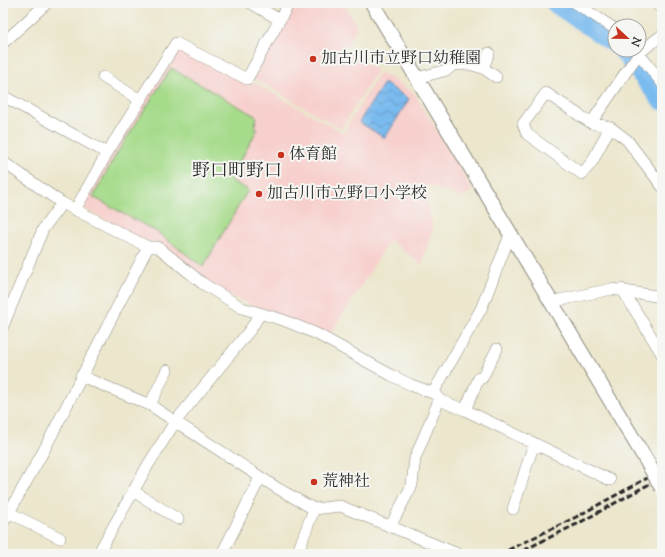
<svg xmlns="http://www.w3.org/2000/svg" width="665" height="557" font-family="'Sorts Mill Goudy','Noto Serif JP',serif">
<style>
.built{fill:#f7d0cd}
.garden{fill:#a6db8b;stroke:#68835b}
.water{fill:url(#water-waves);stroke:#52738d}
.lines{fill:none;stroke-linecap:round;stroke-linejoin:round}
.river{stroke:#7abbef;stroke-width:22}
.minor-casing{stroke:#8b887c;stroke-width:12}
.tertiary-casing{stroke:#8b887c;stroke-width:16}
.minor{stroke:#fff;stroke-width:11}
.tertiary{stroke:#fff;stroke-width:14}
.rail{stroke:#2b2b2b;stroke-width:3;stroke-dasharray:6 3;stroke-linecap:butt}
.tertiary-bridge-casing{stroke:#8b887c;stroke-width:16;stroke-linecap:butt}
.tertiary-bridge{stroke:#fff;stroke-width:14}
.poi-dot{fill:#c8321e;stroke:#f6f6f2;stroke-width:1.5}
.labels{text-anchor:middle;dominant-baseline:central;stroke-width:4;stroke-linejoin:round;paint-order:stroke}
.poi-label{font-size:16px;fill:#2b2b2b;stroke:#f6f6f2;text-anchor:start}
.quarter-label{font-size:18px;fill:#2b2b2b;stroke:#f6f6f2}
</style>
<defs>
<pattern id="water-waves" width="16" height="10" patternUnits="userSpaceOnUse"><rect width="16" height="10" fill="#7abbef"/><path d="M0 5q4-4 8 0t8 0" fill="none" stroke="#6498c2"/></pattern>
</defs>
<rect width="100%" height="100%" fill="#f6f6f2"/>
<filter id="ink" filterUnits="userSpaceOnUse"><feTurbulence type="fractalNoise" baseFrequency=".025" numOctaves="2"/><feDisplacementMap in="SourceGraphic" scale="8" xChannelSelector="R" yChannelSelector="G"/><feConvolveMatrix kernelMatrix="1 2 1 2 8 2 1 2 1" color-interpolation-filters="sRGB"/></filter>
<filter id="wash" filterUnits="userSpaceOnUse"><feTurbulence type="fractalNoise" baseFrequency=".012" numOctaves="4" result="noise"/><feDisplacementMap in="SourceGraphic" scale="16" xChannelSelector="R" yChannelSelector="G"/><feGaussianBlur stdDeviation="0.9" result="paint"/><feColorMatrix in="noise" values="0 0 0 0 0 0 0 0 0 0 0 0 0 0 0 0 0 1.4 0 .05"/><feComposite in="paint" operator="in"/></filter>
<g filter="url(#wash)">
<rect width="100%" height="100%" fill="#ebe6cc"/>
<path class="built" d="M 295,3 L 344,3 L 357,27 L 345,49 L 377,70 L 341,129 L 254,78 Z
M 182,50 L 252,86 L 253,82 L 343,133 L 380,72 L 414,93 L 473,190 L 462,198 L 427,184 L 429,216 L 433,226 L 422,265 L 390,240 L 329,336 L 234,298 L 194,273 L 156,242 L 144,241 L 83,208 L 109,157 L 175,51 Z"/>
<path class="garden" d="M 171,68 L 257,117 L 255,124 L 257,130 L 230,180 L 248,190 L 203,267 L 157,232 L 93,197 L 114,158 Z"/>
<path class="water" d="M 384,83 L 409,99 L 385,138 L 359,122 Z"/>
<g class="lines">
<path class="river" d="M 557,3 L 615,42
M 624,50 L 662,99"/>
</g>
</g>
<g filter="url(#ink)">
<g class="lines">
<defs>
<path id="minor" d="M 251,3 L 280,20
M 575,3 L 615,29
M 656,3 L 662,9
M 3,43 L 47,3
M 636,50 L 662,83
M 483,68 L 489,53
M 103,77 L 140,100
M 417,78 L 447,70 L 453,65 L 468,64 L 483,68 L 496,77
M 3,96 L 107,153
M 591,123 L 639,53 L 662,35
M 610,127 L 592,162 L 582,174 L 527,134 L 523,124 L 546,93 L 591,123 L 610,127 L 627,140 L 662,186
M 3,162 L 62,203 L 148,247 L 158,247 L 202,283 L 242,308 L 283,320 L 317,334 L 391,375 L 411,385 L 433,393 L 437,395 L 439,400 L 465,410 L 610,480
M 75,210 L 107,153 L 176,43 L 247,79 L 289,3
M 622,289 L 662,354
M 550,302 L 612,289 L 662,297
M 3,326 L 43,229 L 62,203
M 81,376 L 150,405 L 277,488 L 314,509 L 340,506 L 458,554
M 433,393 L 481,309 L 510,235
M 150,405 L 167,370
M 465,410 L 479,378 L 482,378 L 497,349
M 133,491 L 178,519
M 513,509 L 534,443
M 10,513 L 60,538
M 3,523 L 43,452 L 148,247
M 390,527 L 412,485 L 415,458 L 439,400
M 98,554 L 148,465 L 175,422 L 250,330 L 260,314
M 222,554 L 260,478
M 297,554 L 314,509"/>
<path id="tertiary" d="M 372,3 L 646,460"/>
</defs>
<use href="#minor" class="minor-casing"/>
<use href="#tertiary" class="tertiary-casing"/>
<use href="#minor" class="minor"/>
<use href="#tertiary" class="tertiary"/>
<path class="rail" d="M 500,554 L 576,517 L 662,470
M 516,554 L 579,523 L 662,477"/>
<defs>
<path id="tertiary-bridge" d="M 646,460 L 662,488"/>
</defs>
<use href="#tertiary-bridge" class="tertiary-bridge-casing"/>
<use href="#tertiary-bridge" class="tertiary-bridge"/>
</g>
</g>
<g class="poi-dot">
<circle cx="313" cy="59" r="4"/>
<circle cx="281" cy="155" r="4"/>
<circle cx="259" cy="194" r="4"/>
<circle cx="314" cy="482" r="4"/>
</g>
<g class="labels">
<g class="poi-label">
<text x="321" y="59">加古川市立野口幼稚園</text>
<text x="289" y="155">体育館</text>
<text x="267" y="194">加古川市立野口小学校</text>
<text x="322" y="482">荒神社</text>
</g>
<g class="quarter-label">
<text x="237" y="172">野口町野口</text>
</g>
</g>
<rect width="665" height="557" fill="none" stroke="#f6f6f2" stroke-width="16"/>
<g transform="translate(627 38) rotate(112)"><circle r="19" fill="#f6f6f2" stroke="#a5a5a2"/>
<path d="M0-3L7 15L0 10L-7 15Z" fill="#c8321e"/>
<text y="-6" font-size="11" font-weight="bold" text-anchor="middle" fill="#2b2b2b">N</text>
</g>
</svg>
